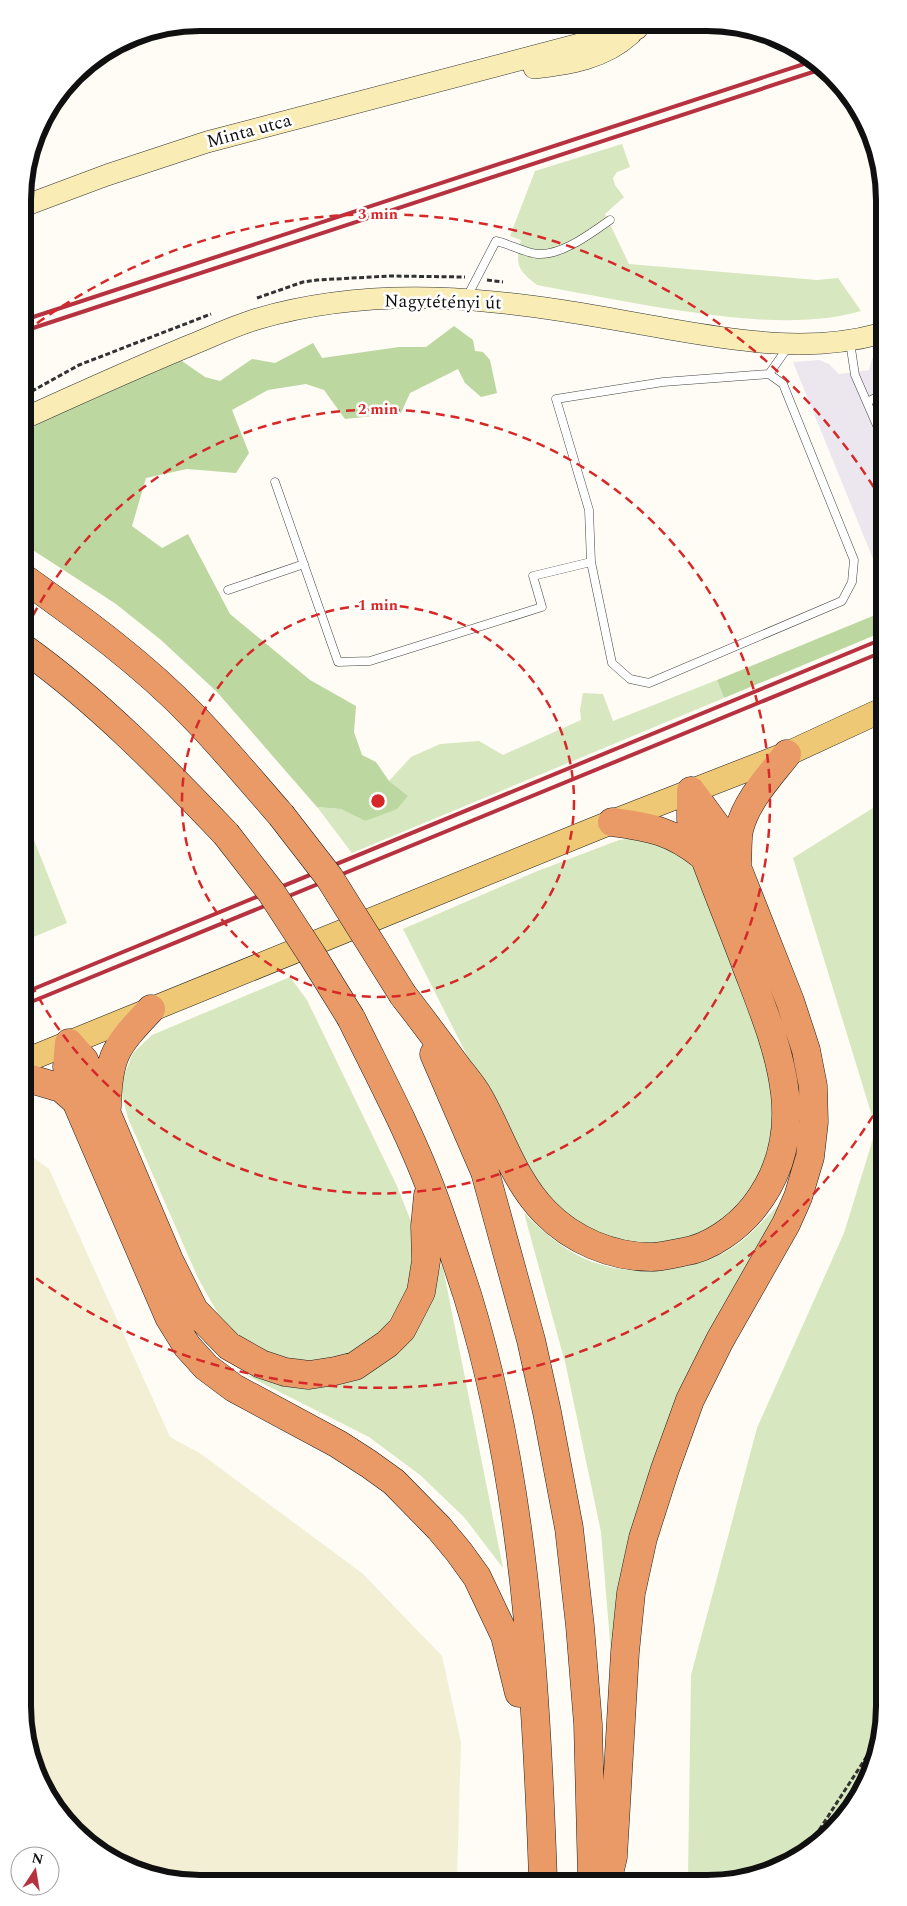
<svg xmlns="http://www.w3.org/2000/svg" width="907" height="1906" font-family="Spectral,serif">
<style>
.industrial{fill:#ece6ee}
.farmland{fill:#f3efd5}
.green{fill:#d7e7bf}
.forest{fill:#bcd7a0}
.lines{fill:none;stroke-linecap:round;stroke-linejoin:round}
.lane-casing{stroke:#434343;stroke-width:9}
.secondary-casing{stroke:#323232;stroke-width:22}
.primary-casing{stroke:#212121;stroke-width:25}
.highway-casing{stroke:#212121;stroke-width:29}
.path{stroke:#323232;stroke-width:3;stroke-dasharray:5 2.5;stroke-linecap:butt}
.lane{stroke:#fff;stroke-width:8}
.secondary{stroke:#f9edb5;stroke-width:21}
.primary{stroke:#eec875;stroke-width:24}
.highway{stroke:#e99a67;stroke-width:28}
.rail{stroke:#b73241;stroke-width:4}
.highway-bridge-casing{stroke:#212121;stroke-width:29;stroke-linecap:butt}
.highway-bridge{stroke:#e99a67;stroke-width:28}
.ring{fill:none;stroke:#d62828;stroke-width:2.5;stroke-dasharray:9 6}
.labels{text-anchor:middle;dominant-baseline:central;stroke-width:5;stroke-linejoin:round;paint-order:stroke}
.street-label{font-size:18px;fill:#101010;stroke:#fff}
.rim{fill:none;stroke:#101010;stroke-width:6}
.centre{fill:#d62828;stroke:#fff;stroke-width:2.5}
.ring-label{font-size:15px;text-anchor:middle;font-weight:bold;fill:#d62828;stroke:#fff;stroke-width:5;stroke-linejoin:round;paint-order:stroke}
</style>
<rect width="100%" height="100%" fill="#fefcf4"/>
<path class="industrial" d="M 879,351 L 880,576 L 793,362 L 819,360 L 829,364 L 839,374 L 869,370 L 872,359 Z"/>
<path class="farmland" d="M 27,1153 L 49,1169 L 170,1437 L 201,1454 L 362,1573 L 442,1656 L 461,1742 L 457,1879 L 166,1880 L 83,1839 L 52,1804 L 29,1752 Z"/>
<path class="green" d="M 622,144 L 630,167 L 617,172 L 613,178 L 615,185 L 624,197 L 605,214 L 629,264 L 817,280 L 838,278 L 861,311 C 806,327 739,319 683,311 C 634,304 586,294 537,285 C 517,270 515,264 521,240 L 510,236 L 535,171 Z
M 717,680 L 724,698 L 352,853 L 317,807 L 341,809 L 365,821 L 407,796 L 389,781 L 411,757 L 440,744 L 479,741 L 503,755 L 581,720 L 580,710 L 583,693 L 603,694 L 613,721 Z
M 881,803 L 884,1718 L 871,1774 L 848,1814 L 806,1853 L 753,1877 L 688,1878 L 691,1675 L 757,1428 L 844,1233 L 876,1129 L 793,858 Z
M 26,820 L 67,923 L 26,940 Z
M 651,836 L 667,841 L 696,868 L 768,1063 L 775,1106 L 771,1146 L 758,1183 L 729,1221 L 692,1238 L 645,1245 L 597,1238 L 546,1201 L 524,1168 L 403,929 L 535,872 L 619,840 Z
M 290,977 L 307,1000 L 397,1186 L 410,1219 L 421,1235 L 416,1263 L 401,1307 L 377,1338 L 346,1355 L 314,1363 L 281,1359 L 244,1343 L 221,1319 L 198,1278 L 128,1118 L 120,1086 L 133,1053 L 152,1035 Z
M 780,1204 L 751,1261 L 612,1666 L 601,1532 L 566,1366 L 524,1213 C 542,1231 561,1248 585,1259 C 627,1278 694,1273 732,1248 C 748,1239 766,1217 780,1204 Z
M 442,1263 L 503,1568 L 464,1517 L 420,1475 L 369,1437 L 246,1375 L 289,1384 L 382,1362 L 417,1331 Z"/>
<path class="forest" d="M 454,326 L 473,340 L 475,351 L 483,352 L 490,360 L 497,393 L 481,397 L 465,383 L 458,369 L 410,393 L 401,413 L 345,419 L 324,390 L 306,384 L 268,390 L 232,410 L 249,453 L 236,473 L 187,469 L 146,478 L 132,526 L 162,548 L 188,534 L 230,614 L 310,680 L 356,706 L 354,732 L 362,755 L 376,762 L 389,781 L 408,796 L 397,809 L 365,821 L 341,809 L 317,807 L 217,692 L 161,640 L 116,604 L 25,545 L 25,440 L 39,420 L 179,359 L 205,377 L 220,381 L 252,359 L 275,363 L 313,343 L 322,358 L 399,347 L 426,347 Z
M 880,613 L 880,633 L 724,698 L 717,680 Z"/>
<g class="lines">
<defs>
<path id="lane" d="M 467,297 L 496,241 C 510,244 523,252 537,254 C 562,256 591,233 610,220
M 850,342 L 855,375 L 879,430
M 769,374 L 788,347
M 867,402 L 879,396
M 275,482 L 338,662 L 370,661 L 542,607 L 533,576 L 591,562 L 589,510 L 556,399 L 663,382 L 769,374 L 783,384 L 854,560 L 852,582 L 842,601 L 649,683 L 630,679 L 612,663 L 591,562
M 228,590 L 304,564"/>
<path id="secondary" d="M 534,68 C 569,64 604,59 631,34
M 24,206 L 107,175 L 207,142 L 637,29
M 25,418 C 80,393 135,368 191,345 C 213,336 234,326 257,319 C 332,297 416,294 494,302 C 552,307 611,319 669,329 C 738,341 810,353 879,334"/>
<path id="primary" d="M 27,1060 L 612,822 L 787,754 L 880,711"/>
<path id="highway" d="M 25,579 C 84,621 143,664 193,716 C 224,748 252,782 281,815
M 25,649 C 100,703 163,768 226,834
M 612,822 C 650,827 672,831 703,856
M 737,865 C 738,854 737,841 739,830 C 746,801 769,777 787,754
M 403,995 C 421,1018 438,1041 455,1064 C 463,1075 473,1086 479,1097 C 500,1134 514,1181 545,1212 C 572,1240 612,1257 651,1257 C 661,1257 672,1254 683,1252 C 710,1248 737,1228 754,1207 C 815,1130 776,1044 746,965 C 728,917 708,869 691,820 L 691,791
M 351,1018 C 378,1073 407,1127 429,1184 C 443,1220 455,1258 467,1294 C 525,1482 536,1683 543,1878
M 69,1043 L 67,1067 L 76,1101 L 169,1317 L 187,1346 L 206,1367 L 234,1388 L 338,1444 L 369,1464 L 394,1482 L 439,1528 L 459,1552 L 477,1577 L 505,1636 L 519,1693
M 69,1043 L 84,1060 L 169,1260 L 194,1310 L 229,1346 L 261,1364 L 285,1372 L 309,1375 L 335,1371 L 355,1366 L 387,1344 L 402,1329 L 421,1292 L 426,1261 L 425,1226 L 428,1195
M 434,1054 L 485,1172 L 531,1340 L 547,1412 L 569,1528 L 580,1626 L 588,1724 L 592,1878
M 27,1078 L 61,1088 L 76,1101
M 107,1107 C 108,1055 116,1046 151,1009
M 608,1878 L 613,1857 L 625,1652 L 631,1593 L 643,1538 L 665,1469 L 690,1400 L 720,1340 L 786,1224 L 798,1197 L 810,1157 L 814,1122 L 813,1086 L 806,1050 L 790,1001 L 737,867 L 718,828 L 691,791"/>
</defs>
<use href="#lane" class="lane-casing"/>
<use href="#secondary" class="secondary-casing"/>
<use href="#primary" class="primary-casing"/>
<use href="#highway" class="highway-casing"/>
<path class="path" d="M 487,280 L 503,282
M 257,298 L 303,282 L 317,280 L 390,276 L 465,277
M 25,395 L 79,365 L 211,314
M 881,830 L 878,832 L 878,853 L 881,855
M 803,1855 L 880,1736"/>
<use href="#lane" class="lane"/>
<use href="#secondary" class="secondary"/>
<use href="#primary" class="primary"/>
<use href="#highway" class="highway"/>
<path class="rail" d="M 24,320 L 813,61
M 24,331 L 825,68
M 26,992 L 880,640
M 26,1004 L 880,653"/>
<defs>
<path id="highway-bridge" d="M 281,815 L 329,877 L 403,995
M 226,834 L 271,892 L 312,955 L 351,1018"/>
</defs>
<use href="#highway-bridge" class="highway-bridge-casing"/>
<use href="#highway-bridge" class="highway-bridge"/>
</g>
<g class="ring">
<circle cx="378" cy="801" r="196"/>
<path d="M26 629A392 392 0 1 1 27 976"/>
<path d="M881 1103A587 587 0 0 1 29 1273M25 332A587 587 0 0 1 878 494"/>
</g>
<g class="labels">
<g class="street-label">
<text transform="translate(249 131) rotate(-15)">Minta utca</text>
<text transform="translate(443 302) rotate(1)">Nagytétényi út</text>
</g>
</g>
<path d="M0 0H907V1906H0ZM200 31H707A169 169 0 0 1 876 200V1706A169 169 0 0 1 707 1875H200A169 169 0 0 1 31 1706V200A169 169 0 0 1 200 31Z" fill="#fff" fill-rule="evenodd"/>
<path class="rim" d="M200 31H707A169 169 0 0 1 876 200V1706A169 169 0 0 1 707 1875H200A169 169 0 0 1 31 1706V200A169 169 0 0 1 200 31Z"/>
<circle cx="378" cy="801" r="8" class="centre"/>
<g class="ring-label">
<text x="378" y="219">3 min</text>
<text x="378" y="414">2 min</text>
<text x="378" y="610">1 min</text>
</g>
<g transform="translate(35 1871) rotate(12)"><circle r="24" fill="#ffffff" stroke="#9f9f9f"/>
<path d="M0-4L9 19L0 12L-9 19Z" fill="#b73241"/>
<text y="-8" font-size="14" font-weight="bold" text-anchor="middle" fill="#101010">N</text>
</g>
</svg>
